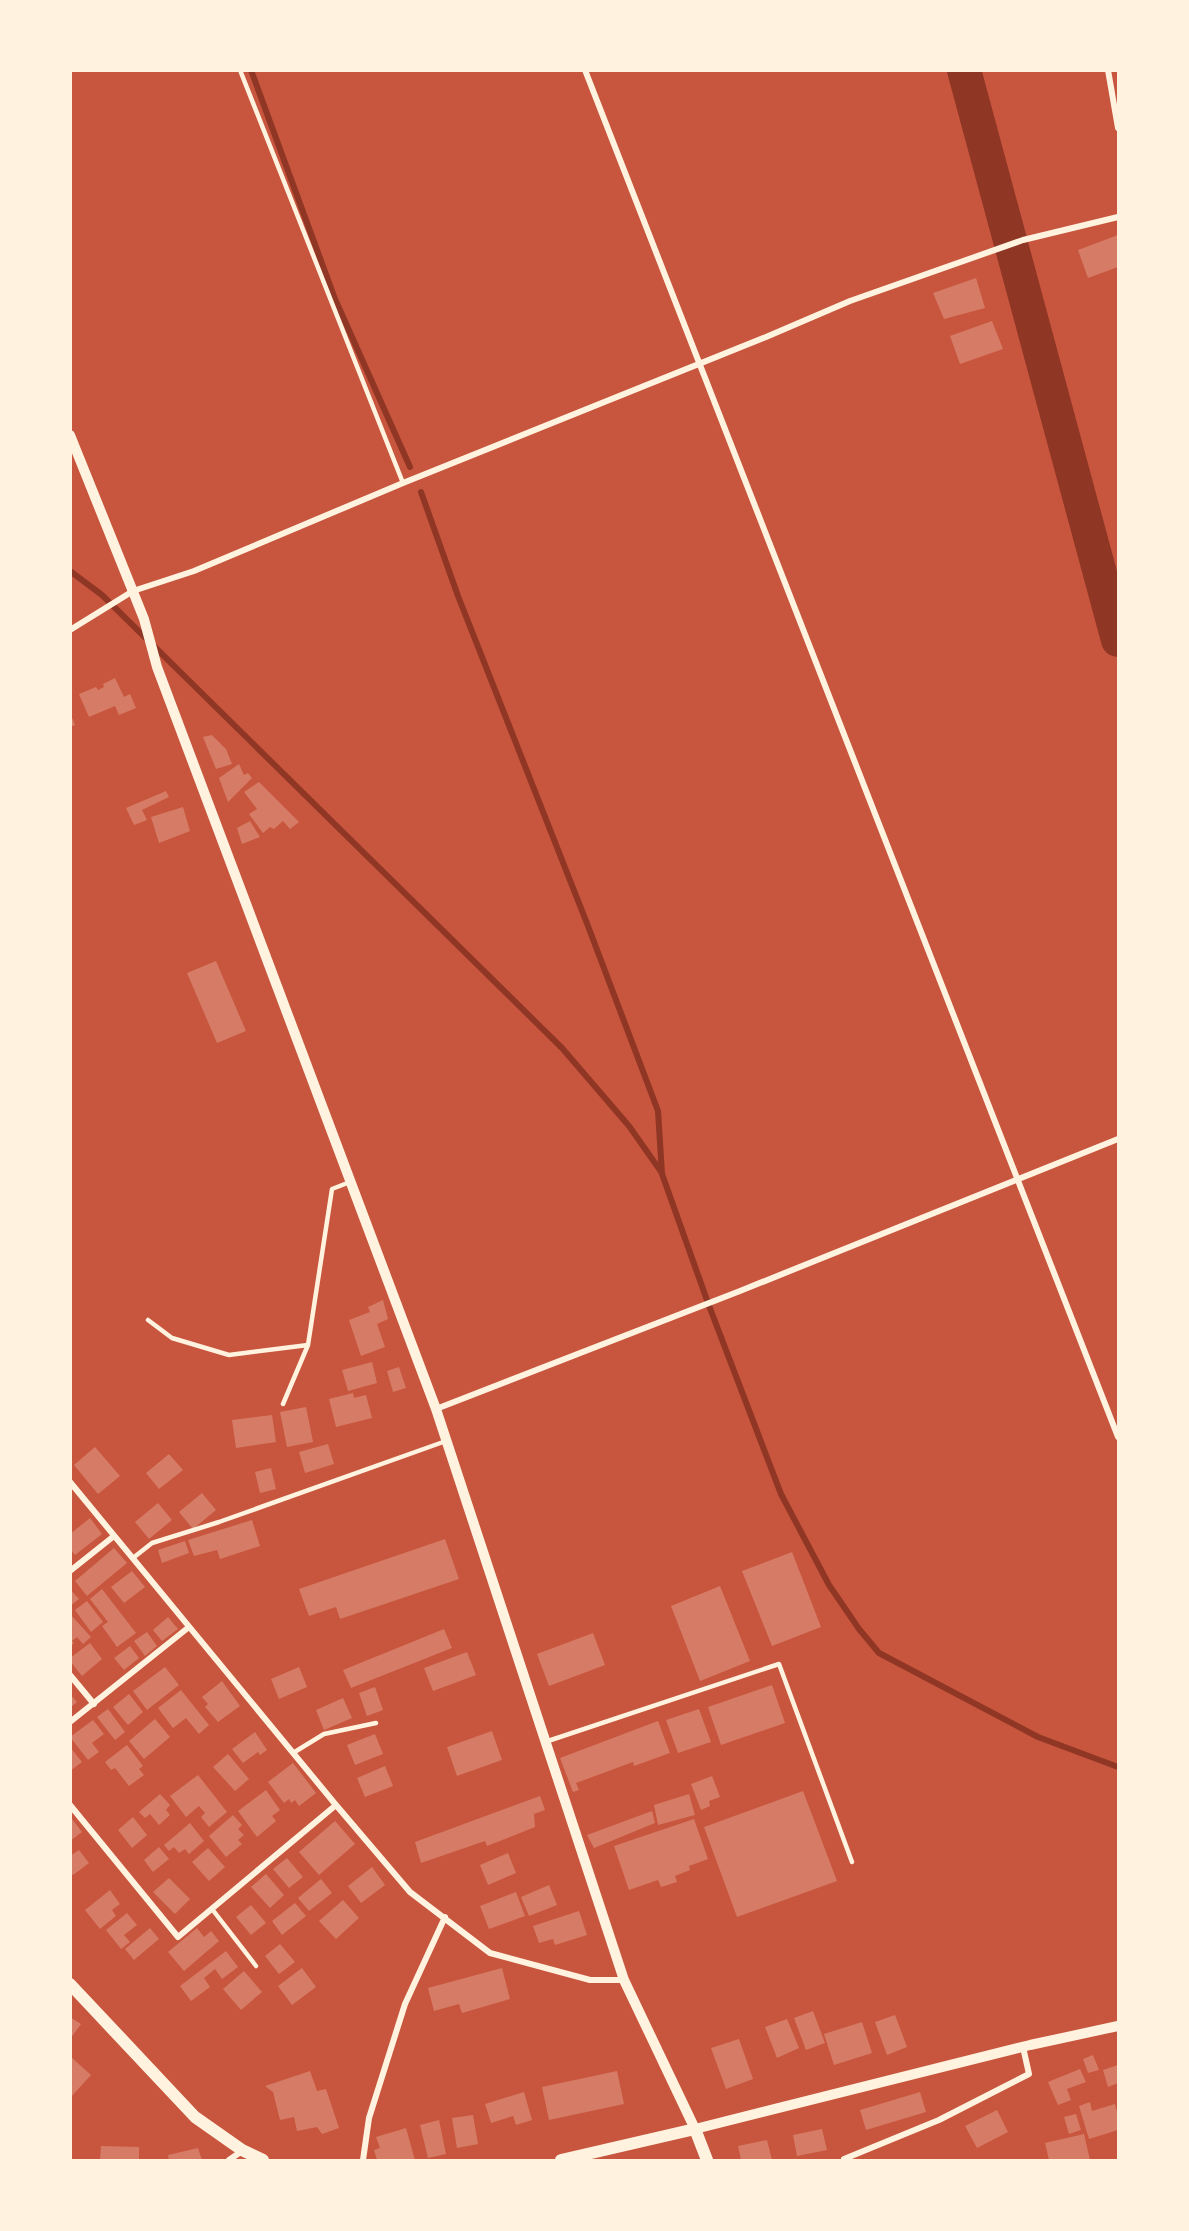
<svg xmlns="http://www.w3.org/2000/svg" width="1189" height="2231" font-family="Poppins,sans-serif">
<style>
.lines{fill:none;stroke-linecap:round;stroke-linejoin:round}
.stream{stroke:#8f3625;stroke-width:6}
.river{stroke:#8f3625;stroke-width:34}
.building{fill:#d67c66}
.service{stroke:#fff3e0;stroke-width:4.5}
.minor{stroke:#fff3e0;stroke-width:6}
.tertiary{stroke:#fff3e0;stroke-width:10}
.secondary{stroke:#fff3e0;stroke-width:12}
</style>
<rect width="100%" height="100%" fill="#c8553d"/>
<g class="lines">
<path class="stream" d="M 251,70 L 335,299 L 410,467
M 421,492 L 458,596 L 588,926 L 658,1111 L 662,1174 L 708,1303 L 781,1494 L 829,1585 L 859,1629 L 879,1653 L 1038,1737 L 1118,1767
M 70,571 L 102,595 L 562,1048 L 629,1126 L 662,1173"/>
<path class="river" d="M 964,70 L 1118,640"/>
</g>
<path class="building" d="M 1118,235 L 1118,267 L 1088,278 L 1078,250 Z
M 976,278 L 985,308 L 944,319 L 933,293 Z
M 992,321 L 1003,349 L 960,364 L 950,336 Z
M 115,678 L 124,697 L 130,694 L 136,708 L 119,715 L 115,706 L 89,717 L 79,694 L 96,687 L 98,690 L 104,687 L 103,684 Z
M 70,713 L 75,725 L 70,727 Z
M 212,735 L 226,749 L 232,764 L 216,769 L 203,737 Z
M 239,764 L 244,775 L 248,773 L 252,778 L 228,802 L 219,778 Z
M 259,782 L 299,822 L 290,829 L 283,821 L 274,829 L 270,827 L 263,833 L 249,814 L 257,809 L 244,792 Z
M 166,791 L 169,797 L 142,810 L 147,820 L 134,825 L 126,808 Z
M 183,807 L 190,831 L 159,843 L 151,817 Z
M 250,821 L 260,837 L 242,844 L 237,828 Z
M 216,961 L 246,1031 L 217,1043 L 187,973 Z
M 383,1300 L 388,1319 L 377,1324 L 385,1347 L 361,1356 L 349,1320 L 370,1312 L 368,1307 Z
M 372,1362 L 377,1383 L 348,1391 L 342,1370 Z
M 399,1367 L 406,1388 L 393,1392 L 387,1371 Z
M 353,1393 L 354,1398 L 366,1395 L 372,1418 L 336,1427 L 329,1399 Z
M 306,1407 L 313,1442 L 287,1447 L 280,1412 Z
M 272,1415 L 276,1442 L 236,1448 L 232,1420 Z
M 328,1444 L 334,1464 L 305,1473 L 299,1452 Z
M 95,1447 L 120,1476 L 98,1494 L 74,1465 Z
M 169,1454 L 183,1470 L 159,1489 L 146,1473 Z
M 271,1468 L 276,1489 L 260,1493 L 255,1472 Z
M 202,1493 L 216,1510 L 193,1529 L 179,1512 Z
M 158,1503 L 172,1520 L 149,1539 L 135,1522 Z
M 90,1518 L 102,1534 L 75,1555 L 70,1549 L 70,1534 Z
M 252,1520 L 260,1546 L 220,1559 L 217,1550 L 194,1556 L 188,1540 Z
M 445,1539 L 459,1579 L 340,1619 L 336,1607 L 309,1616 L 299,1589 Z
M 185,1541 L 189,1553 L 162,1563 L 158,1550 Z
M 114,1548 L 127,1563 L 87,1596 L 75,1581 Z
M 792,1552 L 821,1627 L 772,1646 L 742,1571 Z
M 132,1571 L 145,1587 L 124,1603 L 111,1587 Z
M 720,1586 L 750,1661 L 700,1681 L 671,1606 Z
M 70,1589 L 79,1599 L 70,1606 Z
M 102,1589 L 136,1633 L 117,1647 L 102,1626 L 108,1622 L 90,1599 Z
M 87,1601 L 103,1622 L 91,1632 L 75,1610 Z
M 70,1614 L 91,1637 L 83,1644 L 77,1637 L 72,1641 L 74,1643 L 70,1647 Z
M 168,1617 L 178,1629 L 162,1641 L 153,1630 Z
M 444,1629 L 452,1648 L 351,1688 L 343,1670 Z
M 147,1632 L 157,1646 L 145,1656 L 134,1641 Z
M 593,1633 L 605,1665 L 549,1686 L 537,1654 Z
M 90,1643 L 102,1659 L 82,1676 L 70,1661 L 70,1658 Z
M 130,1646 L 139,1658 L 124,1670 L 114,1658 Z
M 467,1652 L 476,1675 L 433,1691 L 424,1668 Z
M 165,1667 L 179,1685 L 147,1710 L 133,1691 Z
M 299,1667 L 307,1687 L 279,1699 L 271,1679 Z
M 222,1681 L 240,1706 L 218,1722 L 205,1707 L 208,1704 L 202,1697 Z
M 772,1685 L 785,1723 L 721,1745 L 708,1707 Z
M 375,1687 L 383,1710 L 367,1716 L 359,1693 Z
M 181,1690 L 209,1725 L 199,1734 L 186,1718 L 173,1728 L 158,1708 Z
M 70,1694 L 77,1702 L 70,1708 Z
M 129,1694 L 143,1712 L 128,1725 L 113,1707 Z
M 343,1698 L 352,1718 L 324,1730 L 316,1710 Z
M 108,1709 L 125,1732 L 115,1740 L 97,1717 Z
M 699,1709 L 711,1742 L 678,1753 L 666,1720 Z
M 155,1719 L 170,1737 L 144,1759 L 129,1741 Z
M 93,1720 L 104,1734 L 92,1743 L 99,1752 L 88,1760 L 70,1737 Z
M 658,1721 L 670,1753 L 634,1766 L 633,1762 L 576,1783 L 579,1790 L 573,1792 L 560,1758 Z
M 492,1731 L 502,1760 L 457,1776 L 447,1747 Z
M 255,1732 L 267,1750 L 260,1755 L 258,1752 L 243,1763 L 232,1749 Z
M 375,1734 L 383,1754 L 355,1765 L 347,1745 Z
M 127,1745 L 143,1766 L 139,1769 L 144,1775 L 129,1786 L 115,1768 L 111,1770 L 105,1762 Z
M 70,1747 L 82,1762 L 70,1771 Z
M 228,1754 L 249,1779 L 235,1791 L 213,1767 Z
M 293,1763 L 316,1793 L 299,1806 L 295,1800 L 291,1803 L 289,1799 L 284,1803 L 268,1782 Z
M 385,1766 L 393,1786 L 365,1797 L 357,1778 Z
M 198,1775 L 227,1812 L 209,1827 L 201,1817 L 205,1813 L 199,1806 L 186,1817 L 170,1796 Z
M 712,1776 L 720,1797 L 709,1801 L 710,1806 L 701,1810 L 691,1784 Z
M 266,1790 L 280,1810 L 272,1816 L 276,1821 L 257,1837 L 238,1811 Z
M 803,1791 L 837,1881 L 737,1917 L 704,1827 Z
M 160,1794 L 170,1805 L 166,1810 L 170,1815 L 159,1825 L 150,1814 L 145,1818 L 139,1812 Z
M 689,1794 L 695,1815 L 658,1825 L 654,1805 Z
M 540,1796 L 545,1810 L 534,1814 L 535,1827 L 487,1846 L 485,1841 L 421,1863 L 415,1842 Z
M 652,1811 L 655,1823 L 594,1848 L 587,1835 Z
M 233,1815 L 242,1825 L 238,1829 L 244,1835 L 238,1840 L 242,1844 L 226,1857 L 209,1836 Z
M 133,1817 L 147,1835 L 132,1848 L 118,1830 Z
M 72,1819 L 82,1832 L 70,1841 L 70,1820 Z
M 694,1819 L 708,1859 L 689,1866 L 690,1870 L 675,1876 L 677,1882 L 661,1887 L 658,1880 L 629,1890 L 614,1846 Z
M 335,1821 L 355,1844 L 319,1875 L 299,1852 Z
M 190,1823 L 204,1841 L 189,1854 L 185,1849 L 179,1853 L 174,1847 L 169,1851 L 164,1845 Z
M 159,1847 L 169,1859 L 153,1872 L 144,1860 Z
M 208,1848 L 225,1867 L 209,1881 L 192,1862 Z
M 79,1850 L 89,1863 L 73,1875 L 70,1872 L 70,1856 Z
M 508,1853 L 516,1873 L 488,1885 L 480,1865 Z
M 287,1858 L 303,1877 L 289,1888 L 273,1869 Z
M 372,1867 L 385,1885 L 361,1903 L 348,1886 Z
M 266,1874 L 284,1895 L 270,1908 L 251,1887 Z
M 169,1878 L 190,1899 L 175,1914 L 153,1892 Z
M 321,1879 L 332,1893 L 309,1911 L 298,1898 Z
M 549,1885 L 557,1905 L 529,1916 L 521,1897 Z
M 110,1890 L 120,1904 L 112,1910 L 116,1916 L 100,1929 L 85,1910 Z
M 516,1892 L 525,1916 L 489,1929 L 480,1906 Z
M 343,1900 L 359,1918 L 336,1939 L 319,1921 Z
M 295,1903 L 306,1916 L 282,1935 L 272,1921 Z
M 251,1905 L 266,1923 L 251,1935 L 236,1917 Z
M 579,1911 L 587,1935 L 555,1945 L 553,1939 L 539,1943 L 533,1926 Z
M 127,1913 L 137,1925 L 124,1935 L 130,1942 L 121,1949 L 106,1930 Z
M 150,1928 L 159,1939 L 134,1960 L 125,1949 Z
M 197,1928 L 204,1937 L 211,1931 L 219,1941 L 184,1971 L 168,1952 Z
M 280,1944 L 295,1962 L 279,1974 L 265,1956 Z
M 226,1951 L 238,1967 L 222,1979 L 215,1969 L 204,1978 L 210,1987 L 191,2001 L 180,1986 Z
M 302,1968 L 316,1987 L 292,2005 L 278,1986 Z
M 502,1968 L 510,1999 L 462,2013 L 459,2004 L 434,2011 L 428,1988 Z
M 244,1971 L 262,1992 L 241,2010 L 223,1989 Z
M 813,2011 L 825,2043 L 806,2050 L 794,2018 Z
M 895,2015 L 907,2047 L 887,2055 L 875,2022 Z
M 70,2017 L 81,2024 L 70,2039 Z
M 787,2019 L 799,2048 L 777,2058 L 765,2027 Z
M 862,2022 L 872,2053 L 834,2065 L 824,2034 Z
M 739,2039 L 753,2079 L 726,2089 L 711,2048 Z
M 1093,2055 L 1099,2070 L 1088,2073 L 1083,2059 Z
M 70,2056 L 91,2075 L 70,2098 Z
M 1118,2065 L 1118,2083 L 1108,2087 L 1103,2070 Z
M 1080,2069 L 1086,2082 L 1067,2089 L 1071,2100 L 1058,2105 L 1048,2082 Z
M 310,2071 L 317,2091 L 326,2089 L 339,2128 L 322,2134 L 317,2127 L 297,2131 L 294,2117 L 280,2120 L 273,2092 L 265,2086 Z
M 617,2071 L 624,2104 L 549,2120 L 542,2087 Z
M 524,2092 L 532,2120 L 516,2125 L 513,2116 L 491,2123 L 485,2104 Z
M 920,2092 L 926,2112 L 866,2130 L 860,2110 Z
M 1090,2102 L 1092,2111 L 1115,2104 L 1118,2116 L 1118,2130 L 1089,2139 L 1079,2106 Z
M 997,2110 L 1008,2132 L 977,2148 L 965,2126 Z
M 1076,2114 L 1081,2130 L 1069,2134 L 1064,2117 Z
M 473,2115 L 478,2144 L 457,2148 L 452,2118 Z
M 439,2120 L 446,2154 L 428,2158 L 420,2125 Z
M 406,2128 L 415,2160 L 377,2160 L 374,2150 L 380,2148 L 376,2137 Z
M 822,2129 L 827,2150 L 797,2156 L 793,2135 Z
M 1084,2134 L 1090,2160 L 1049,2160 L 1045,2143 Z
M 767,2140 L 772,2160 L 741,2160 L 738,2146 Z
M 101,2146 L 139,2147 L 139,2160 L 100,2160 Z
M 198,2148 L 202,2160 L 169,2160 L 168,2155 Z"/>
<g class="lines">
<path class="service" d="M 240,70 L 403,483
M 148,1320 L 172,1338 L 229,1355 L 308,1345
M 283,1404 L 308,1345 L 332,1189 L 350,1182
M 133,1558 L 152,1543 L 219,1522 L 446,1441
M 545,1742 L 779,1664 L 852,1862
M 293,1753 L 324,1734 L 376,1723
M 212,1909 L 256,1966"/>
<path class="minor" d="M 585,70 L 1118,1437
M 1108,70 L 1118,128
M 70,630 L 133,591 L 194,571 L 403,483 L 766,337 L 850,301 L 1023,240 L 1118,217
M 436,1409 L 740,1291 L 1118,1139
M 70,1482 L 336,1805 L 410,1892 L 490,1953 L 590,1980 L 624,1980
M 70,1571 L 114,1536
M 70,1675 L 94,1704
M 70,1722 L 189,1627
M 70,1805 L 178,1937 L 336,1805
M 844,2159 L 939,2120 L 1029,2074 L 1023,2047
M 229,2160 L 242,2151
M 363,2160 L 369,2118 L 405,2004 L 445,1917"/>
<path class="tertiary" d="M 70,435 L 144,619 L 157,667 L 436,1409 L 624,1980 L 695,2129 L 1030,2045 L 1118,2026"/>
<path class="secondary" d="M 70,1984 L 195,2117 L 242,2150 L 263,2160
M 561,2160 L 695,2129 L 707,2160"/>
</g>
<rect width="1189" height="2231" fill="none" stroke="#fff3e0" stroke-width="144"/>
</svg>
